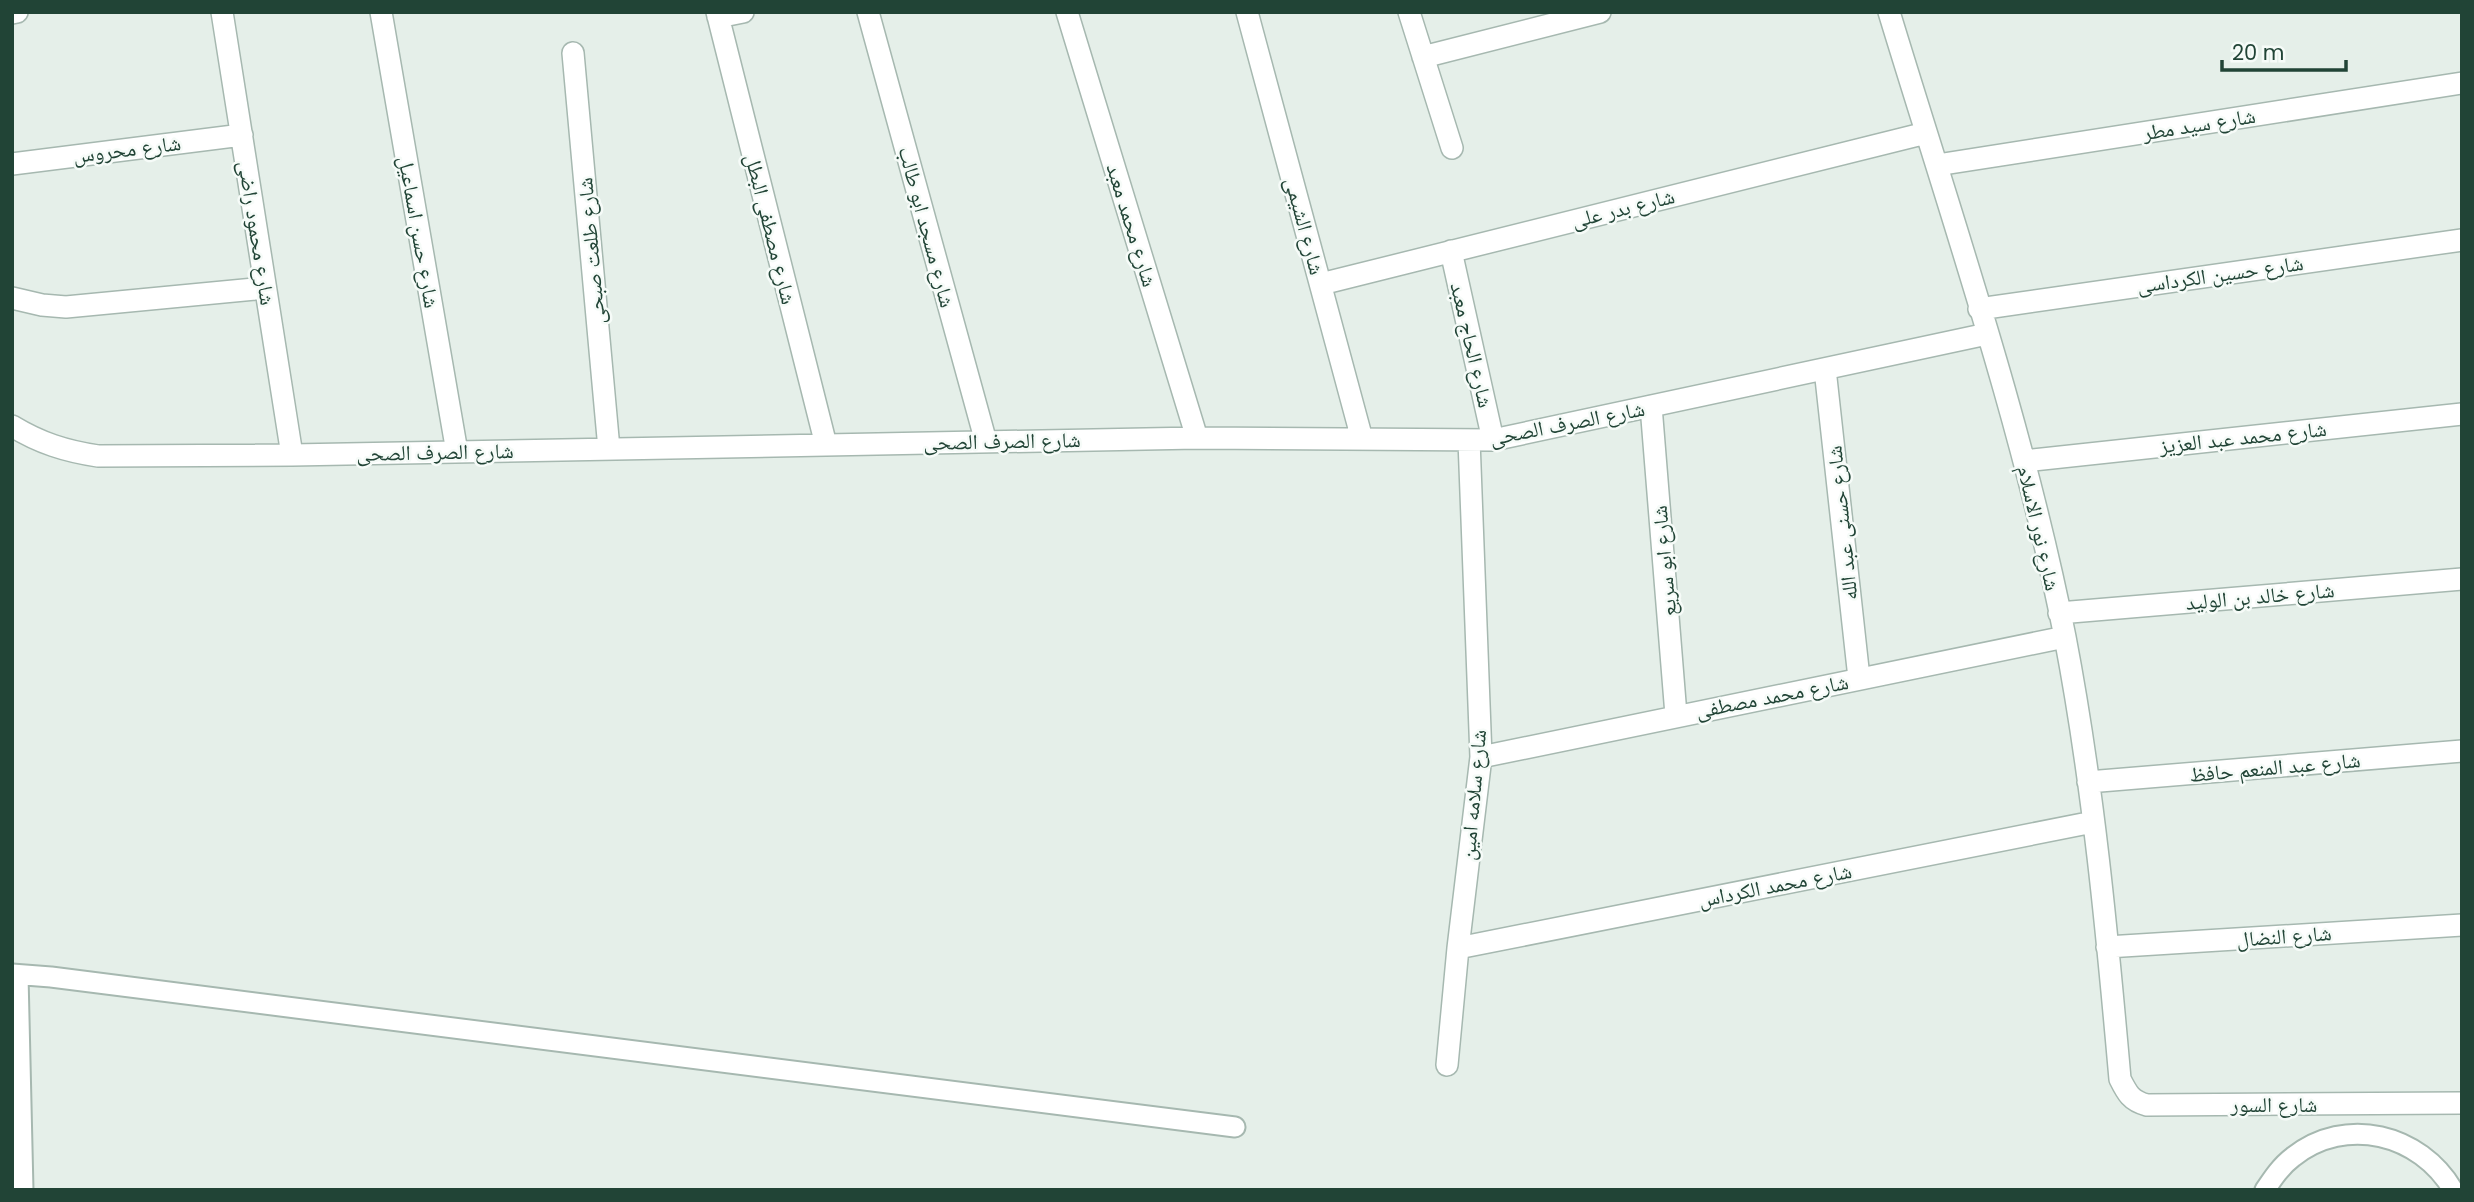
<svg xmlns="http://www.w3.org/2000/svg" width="2474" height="1202" font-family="Poppins,'Noto Naskh Arabic',sans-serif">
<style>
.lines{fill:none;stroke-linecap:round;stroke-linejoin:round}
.service-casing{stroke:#a6b8b0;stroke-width:23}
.minor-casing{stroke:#a6b8b0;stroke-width:24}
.service{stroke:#fff;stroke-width:19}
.minor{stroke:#fff;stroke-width:21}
.labels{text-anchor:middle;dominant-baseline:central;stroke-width:5;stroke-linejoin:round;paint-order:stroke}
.street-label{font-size:21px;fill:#214436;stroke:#f6fbf8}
</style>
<rect width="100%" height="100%" fill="#e5efe9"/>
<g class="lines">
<defs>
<path id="service" d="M 12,974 L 51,977 L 1235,1127
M 18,975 L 23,1190
M 2265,1190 C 2273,1178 2281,1166 2293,1157 C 2346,1115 2420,1134 2453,1190"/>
<path id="minor" d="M 222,12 L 292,455
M 381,12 L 457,452
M 717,12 L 826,445
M 868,12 L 986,442
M 1067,12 L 1197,438
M 1247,12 L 1362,439
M 1409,12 L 1452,148
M 1889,12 C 1952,219 2023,425 2065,637 C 2093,783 2107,932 2120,1079 C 2127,1093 2131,1101 2147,1105 L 2462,1103
M 12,13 L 17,12
M 718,17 L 743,12
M 573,53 L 609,449
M 1423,57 L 1600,12
M 12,164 L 242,135
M 1937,165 L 2462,83
M 1451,251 L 1493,440
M 1321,284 L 1926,133
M 12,298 L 42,305 L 66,307 L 265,288
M 1979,309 L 2462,240
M 1825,369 L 1859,678
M 1651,406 L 1676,715
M 12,426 C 40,443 65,451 98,456 L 292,455 L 1197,438 L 1493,440 L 1987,334
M 2024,461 L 2462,414
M 2059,613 L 2462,579
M 1481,757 L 2065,637
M 2088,782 L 2462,751
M 2107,947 L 2462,925
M 1458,948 L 2093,822
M 1447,1065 L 1458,948 L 1481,757 L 1469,440"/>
</defs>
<use href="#service" class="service-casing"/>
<use href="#minor" class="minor-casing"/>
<use href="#service" class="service"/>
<use href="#minor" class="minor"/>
</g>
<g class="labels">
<g class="street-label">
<text transform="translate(2199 124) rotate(-9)">شارع سيد مطر</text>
<text transform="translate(127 149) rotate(-7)">شارع محروس</text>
<text transform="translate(1623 208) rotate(-14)">شارع بدر على</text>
<text transform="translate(1132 225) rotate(73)">شارع محمد معبد</text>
<text transform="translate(1305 226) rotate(75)">شارع الشيمى</text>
<text transform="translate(927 227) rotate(75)">شارع مسجد ابو طالب</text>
<text transform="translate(771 229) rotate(76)">شارع مصطفى البطل</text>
<text transform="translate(419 232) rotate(80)">شارع حسن اسماعيل</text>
<text transform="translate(257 233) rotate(81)">شارع محمود راضى</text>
<text transform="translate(591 251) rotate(-95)">شارع طلعت صبحى</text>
<text transform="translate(2220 274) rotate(-8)">شارع حسين الكرداسى</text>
<text transform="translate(1472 345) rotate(77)">شارع الحاج معبد</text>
<text transform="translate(1567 423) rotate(-11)">شارع الصرف الصحى</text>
<text transform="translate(2243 437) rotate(-6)">شارع محمد عبد العزيز</text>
<text transform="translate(1002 441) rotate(-1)">شارع الصرف الصحى</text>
<text transform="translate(435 452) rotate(-1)">شارع الصرف الصحى</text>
<text transform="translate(1842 523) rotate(-96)">شارع حسنى عبد الله</text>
<text transform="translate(2039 528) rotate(77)">شارع نور الاسلام</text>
<text transform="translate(1664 561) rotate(-95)">شارع ابو سريع</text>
<text transform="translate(2260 596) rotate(-5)">شارع خالد بن الوليد</text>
<text transform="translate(1772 696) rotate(-11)">شارع محمد مصطفى</text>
<text transform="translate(2275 767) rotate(-5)">شارع عبد المنعم حافظ</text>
<text transform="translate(1473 795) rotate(-85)">شارع سلامه امين</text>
<text transform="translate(1775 885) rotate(-11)">شارع محمد الكرداس</text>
<text transform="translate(2284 936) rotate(-4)">شارع النضال</text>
<text x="2274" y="1104">شارع السور</text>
</g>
</g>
<rect width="2474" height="1202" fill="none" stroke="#214436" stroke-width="28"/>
<path d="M2222 60v10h124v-10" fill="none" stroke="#214436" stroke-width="3.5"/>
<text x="2232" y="60" font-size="21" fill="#214436" stroke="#f6fbf8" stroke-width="5" paint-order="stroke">20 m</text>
</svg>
